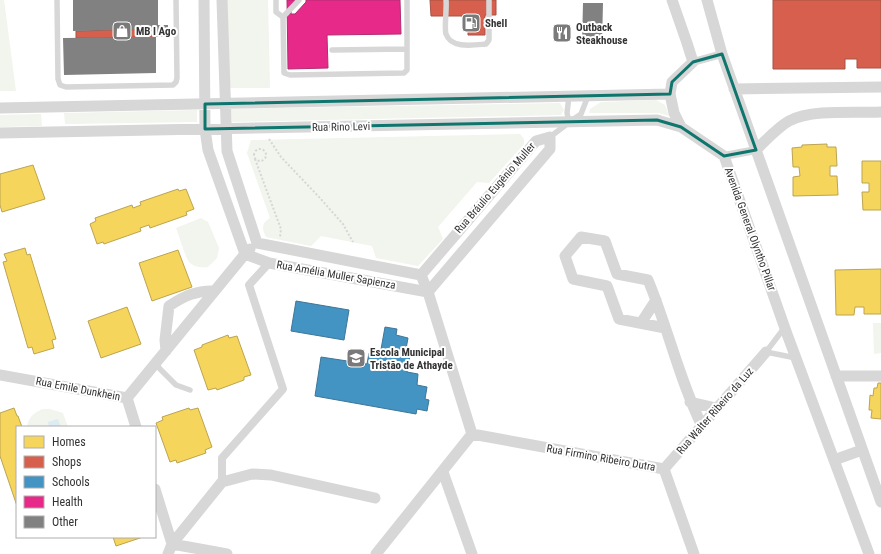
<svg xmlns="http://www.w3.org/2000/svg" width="881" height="554" font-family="'Roboto Condensed',sans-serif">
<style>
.green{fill:#f1f5ed}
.water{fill:#ddebf3}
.homes{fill:#f6d55c;stroke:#bca450}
.shops{fill:#d6604d;stroke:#a55245}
.schools{fill:#4393c3;stroke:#3e7698}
.health{fill:#e7298a;stroke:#b12c70}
.building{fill:#818181}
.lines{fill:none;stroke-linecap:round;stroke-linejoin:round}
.path{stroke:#d6d6d6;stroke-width:2;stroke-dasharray:2 2;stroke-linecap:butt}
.service{stroke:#d7d7d7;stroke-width:5.5}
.pedestrian{stroke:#d7d7d7;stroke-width:8}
.minor{stroke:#d7d7d7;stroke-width:11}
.marked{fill:none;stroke:#0f766e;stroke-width:3;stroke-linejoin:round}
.labels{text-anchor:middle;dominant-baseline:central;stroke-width:4;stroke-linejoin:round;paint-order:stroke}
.poi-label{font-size:11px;font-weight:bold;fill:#333;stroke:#fff;text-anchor:start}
.street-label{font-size:11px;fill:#333;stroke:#fff}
</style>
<rect width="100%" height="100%" fill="#fff"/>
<path class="green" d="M 0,0 L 4,0 L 16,91 L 0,91 Z
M 227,0 L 268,0 L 270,88 L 229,88 Z
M 656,100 L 665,105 L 669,116 L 659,113 L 589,113 L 590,109 L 601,102 Z
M 560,103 L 564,110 L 561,115 L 232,122 L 231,109 Z
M 197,110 L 197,122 L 65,124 L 64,113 Z
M 41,114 L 42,126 L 0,127 L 0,115 Z
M 520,134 L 524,139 L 524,144 L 489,183 L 477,182 L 438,227 L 443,239 L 418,266 L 376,258 L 372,246 L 321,236 L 311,246 L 266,237 C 262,229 261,223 270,218 L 247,153 L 251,140 Z
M 201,218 L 208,222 L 219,248 L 217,258 L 208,267 C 202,268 194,267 189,262 C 185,256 179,236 176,228 Z
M 873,323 L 881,323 L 881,353 L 874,354 Z
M 43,409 L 50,409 L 63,413 L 68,427 L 27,427 C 28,418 34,412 43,409 Z"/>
<path class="water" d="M 58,419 L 61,427 L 49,427 L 48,422 Z"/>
<path class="homes" d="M 827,144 L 827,147 L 836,147 L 837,166 L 830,166 L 830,176 L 837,176 L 838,195 L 793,196 L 793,177 L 800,176 L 799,167 L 793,167 L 792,148 L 802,147 L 802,145 Z
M 862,161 L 881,161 L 881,210 L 863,210 L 862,192 L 869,192 L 869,183 L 862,183 Z
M 33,165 L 45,199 L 2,212 L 0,205 L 0,174 Z
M 178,189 L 179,191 L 186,189 L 194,209 L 186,212 L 187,215 L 150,228 L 149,225 L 140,228 L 141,231 L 104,244 L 103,242 L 97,244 L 90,224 L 96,221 L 95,218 L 132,205 L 133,208 L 141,205 L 140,202 Z
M 25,248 L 27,255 L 30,254 L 56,339 L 52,340 L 54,348 L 34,354 L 32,347 L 28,348 L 3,262 L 7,261 L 4,254 Z
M 178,250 L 192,287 L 152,301 L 139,263 Z
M 881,269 L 881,314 L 864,314 L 864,307 L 855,307 L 854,315 L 836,315 L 835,270 Z
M 127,307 L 141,344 L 101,358 L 88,321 Z
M 228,335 L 229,338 L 237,336 L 251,375 L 244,377 L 244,380 L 217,390 L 216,388 L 208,390 L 194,350 L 202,347 L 202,345 Z
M 878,383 L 881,383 L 881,419 L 871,418 L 872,410 L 869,410 L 870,395 L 873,396 L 874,388 L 877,388 Z
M 14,408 L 17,416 L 18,416 L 22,427 L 17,427 L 17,506 L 0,456 L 0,413 Z
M 189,408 L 190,410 L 198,408 L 212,447 L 205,450 L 206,453 L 177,463 L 176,460 L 170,462 L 156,423 L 163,420 L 162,417 Z
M 113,537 L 143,537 L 116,546 Z"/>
<path class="shops" d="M 430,0 L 496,0 L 496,15 L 485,15 L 485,35 L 468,35 L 468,16 L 431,16 Z
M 773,0 L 881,0 L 881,68 L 857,68 L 857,59 L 845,59 L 845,69 L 773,69 Z
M 156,29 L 156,37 L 76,38 L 76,31 Z"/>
<path class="schools" d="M 296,301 L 349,310 L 344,340 L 291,331 Z
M 385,327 L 397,329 L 396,335 L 408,338 L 406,349 L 411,350 L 407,372 L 418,374 L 417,385 L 427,387 L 425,399 L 429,400 L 427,411 L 417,409 L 416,414 L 315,396 L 321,357 L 367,364 L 369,353 L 380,355 Z"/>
<path class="health" d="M 287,0 L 298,0 L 291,4 L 291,14 L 295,14 L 306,2 L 306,0 L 400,0 L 401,34 L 327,35 L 328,68 L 288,69 Z"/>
<path class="building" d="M 73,0 L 158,0 L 158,25 L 168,25 L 168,37 L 156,37 L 156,29 L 73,31 Z
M 583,3 L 603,3 L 602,44 L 582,44 Z
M 156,37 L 156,73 L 64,75 L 63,38 Z"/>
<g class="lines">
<path class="path" d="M 269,139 L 281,157 L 320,198 L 343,224 L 353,242
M254 155a6 6 0 1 1 12 0a6 6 0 1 1-12 0Z
M 255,159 L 281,229 L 280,237"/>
<path class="service" d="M 57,0 L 58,79 L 60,85 L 66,87 L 173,85 L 176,82 L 177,78 L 176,0
M 276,0 L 276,12 L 283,17 L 284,73 L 290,75 L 404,73 L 407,70 L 407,0
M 446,0 C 447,8 444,29 446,34 C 451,49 474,45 486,44 L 489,40 L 489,0
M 283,17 L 299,0
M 332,50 L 407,49
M 569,96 L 567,113 L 569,122 L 581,114 L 588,96
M 550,137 L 567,124
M 785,327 L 766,352 L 796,358
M 156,363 L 160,369 L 176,385 L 190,390"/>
<path class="pedestrian" d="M 693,62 L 722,54
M 724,156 L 756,150
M 222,482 L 222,458 L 283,389 L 249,285 L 269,263"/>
<path class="minor" d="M 204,0 L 205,129 L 208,150 L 245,254 L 269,263 L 428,292 L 550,149 L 550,137 L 536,141 L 421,275
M 222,0 L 227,151 L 257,243
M 672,0 L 687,43 L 693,62 L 672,82 L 670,94 L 674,113 L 681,127 L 724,156 L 787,334 L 869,554
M 707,0 L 722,54 L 881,502
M 734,89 L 881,87
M 0,108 L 670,94
M 0,133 L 657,120 L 681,127
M 756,150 C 766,140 777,128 789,121 C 811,109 856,113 881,112
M 257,243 L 421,275
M 641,323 L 656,300
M 665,328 L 619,319 L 607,286 L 573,279 L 565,256 L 581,237 L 605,241 L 617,274 L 648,280 C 668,328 679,379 702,426
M 166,351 L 165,340 L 169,306 C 184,296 197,290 215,291
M 0,375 L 127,398 L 136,427
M 836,376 L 881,376
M 127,398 L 245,254 L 250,249
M 690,402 L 716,408
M 472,434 L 664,469 L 694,554
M 834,460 L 862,450
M 664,469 L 766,352
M 443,472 L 472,554
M 155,489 L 172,544
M 172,544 L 227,554
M 168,554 L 172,544 L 222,482 L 252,474 L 271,475 L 375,498
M 376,554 L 472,434 L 428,292 L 421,275"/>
</g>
<path class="marked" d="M 722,54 L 756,150 L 724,156 L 681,127 L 657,120 L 205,129 L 205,104 L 670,94 L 672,82 L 693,62 Z"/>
<defs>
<symbol id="fuel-square" viewBox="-11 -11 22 22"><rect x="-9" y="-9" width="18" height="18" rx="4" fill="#7a7a7a" stroke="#fff"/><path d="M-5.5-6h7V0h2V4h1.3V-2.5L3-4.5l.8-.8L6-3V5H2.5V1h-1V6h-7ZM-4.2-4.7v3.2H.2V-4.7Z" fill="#fff"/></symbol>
<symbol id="shop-square" viewBox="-11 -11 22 22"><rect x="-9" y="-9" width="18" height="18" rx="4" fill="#7a7a7a" stroke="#fff"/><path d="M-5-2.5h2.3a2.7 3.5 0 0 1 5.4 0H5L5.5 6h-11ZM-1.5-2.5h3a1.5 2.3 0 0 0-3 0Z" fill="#fff"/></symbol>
<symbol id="restaurant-square" viewBox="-11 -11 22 22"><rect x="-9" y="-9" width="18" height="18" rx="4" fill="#7a7a7a" stroke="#fff"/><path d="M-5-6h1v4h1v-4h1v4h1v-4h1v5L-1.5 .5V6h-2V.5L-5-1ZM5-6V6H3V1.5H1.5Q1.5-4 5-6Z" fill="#fff"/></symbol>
<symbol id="school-square" viewBox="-11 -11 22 22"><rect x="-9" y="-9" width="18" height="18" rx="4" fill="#7a7a7a" stroke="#fff"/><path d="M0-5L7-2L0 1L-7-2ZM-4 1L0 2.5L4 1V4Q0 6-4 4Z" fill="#fff"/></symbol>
</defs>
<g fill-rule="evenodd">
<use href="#fuel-square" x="460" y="12" width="22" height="22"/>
<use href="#shop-square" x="111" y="20" width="22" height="22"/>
<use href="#restaurant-square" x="551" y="22" width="22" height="22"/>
<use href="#school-square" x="345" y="347" width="22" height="22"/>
</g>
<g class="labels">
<g class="poi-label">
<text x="485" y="23">Shell</text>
<text x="576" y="27">Outback<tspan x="576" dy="13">Steakhouse</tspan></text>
<text x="136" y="31">MB I Ago</text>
<text x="370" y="352">Escola Municipal<tspan x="370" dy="13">Tristão de Athayde</tspan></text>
</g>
<g class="street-label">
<text transform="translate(341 127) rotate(-1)">Rua Rino Levi</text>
<text transform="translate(495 188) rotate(-49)">Rua Bráulio Eugênio Muller</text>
<text transform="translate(750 229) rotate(70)">Avenida General Olyntho Pillar</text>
<text transform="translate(336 275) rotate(10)">Rua Amélia Muller Sapienza</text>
<text transform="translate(78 389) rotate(11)">Rua Emile Dunkhein</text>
<text transform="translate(715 411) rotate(-49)">Rua Walter Ribeiro da Luz</text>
<text transform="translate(601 458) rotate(10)">Rua Firmino Ribeiro Dutra</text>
</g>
</g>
<rect x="16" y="426" width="140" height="112" fill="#ffffff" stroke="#adadad"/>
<rect x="24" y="436" width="20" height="12" fill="#f6d55c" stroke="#adadad"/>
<text x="52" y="446" font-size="12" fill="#333333">Homes</text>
<rect x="24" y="456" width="20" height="12" fill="#d6604d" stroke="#adadad"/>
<text x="52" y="466" font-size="12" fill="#333333">Shops</text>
<rect x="24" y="476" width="20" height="12" fill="#4393c3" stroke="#adadad"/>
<text x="52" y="486" font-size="12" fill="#333333">Schools</text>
<rect x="24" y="496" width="20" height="12" fill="#e7298a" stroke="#adadad"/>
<text x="52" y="506" font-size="12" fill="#333333">Health</text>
<rect x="24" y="516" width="20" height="12" fill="#818181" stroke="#adadad"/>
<text x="52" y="526" font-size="12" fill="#333333">Other</text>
</svg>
